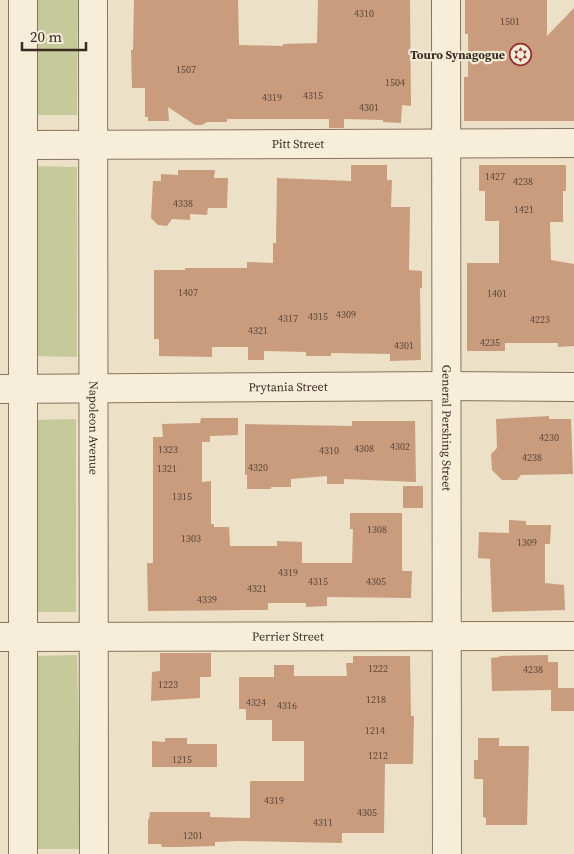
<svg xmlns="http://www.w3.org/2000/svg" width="574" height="854" font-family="'Source Serif 4',serif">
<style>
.green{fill:#c6ca9b}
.building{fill:#c99c7e}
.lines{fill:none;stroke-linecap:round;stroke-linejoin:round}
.minor-casing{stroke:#87735d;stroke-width:30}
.minor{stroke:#f7eeda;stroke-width:28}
.labels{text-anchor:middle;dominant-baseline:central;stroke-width:4.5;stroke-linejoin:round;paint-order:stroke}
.number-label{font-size:10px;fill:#5c4738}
.poi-label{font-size:12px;font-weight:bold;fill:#382b20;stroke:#f4ebd6;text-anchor:end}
.street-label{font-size:12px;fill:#382b20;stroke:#f4ebd6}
</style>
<rect width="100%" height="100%" fill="#ece0c7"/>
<path class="green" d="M 33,0 L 78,0 L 77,115 L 33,115 Z
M 34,166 L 77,167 L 77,357 L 34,356 Z
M 76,419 L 76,612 L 35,612 L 35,420 Z
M 77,655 L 81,849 L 34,849 L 34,656 Z"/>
<path class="building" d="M 134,0 L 238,0 L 239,45 L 283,46 L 283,44 L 317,43 L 318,0 L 410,0 L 411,106 L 402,105 L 401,123 L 383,122 L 383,120 L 344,119 L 344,128 L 329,128 L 329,119 L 227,119 L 227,122 L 207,122 L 202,125 L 195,125 L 168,107 L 169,121 L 148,121 L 148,117 L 145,117 L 145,88 L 132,88 L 131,50 L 133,50 Z
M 465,0 L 547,0 L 547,36 L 574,8 L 574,121 L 464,121 L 464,77 L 468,77 L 468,34 L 465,34 Z
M 351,165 L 387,165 L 387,180 L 392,180 L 391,207 L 410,207 L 409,270 L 422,271 L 422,288 L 420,288 L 421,360 L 390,361 L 390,354 L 331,353 L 331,356 L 306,356 L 306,352 L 264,351 L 264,360 L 248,360 L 248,347 L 212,347 L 212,357 L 159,356 L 159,339 L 154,339 L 154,270 L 185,270 L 185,268 L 247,268 L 247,262 L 273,263 L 273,243 L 276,243 L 277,178 L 351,181 Z
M 479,165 L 566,165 L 566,191 L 563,191 L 563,222 L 550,222 L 551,260 L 574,264 L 574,346 L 558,347 L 558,343 L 505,343 L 505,351 L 467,351 L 467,263 L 499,263 L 499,221 L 485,221 L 485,191 L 479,191 Z
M 178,170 L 215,170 L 214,178 L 228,178 L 227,208 L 208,208 L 207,215 L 190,214 L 190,220 L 172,219 L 167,226 L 158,225 L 151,218 L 153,181 L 161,181 L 161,174 L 178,175 Z
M 549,416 L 549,419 L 571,419 L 573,474 L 521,475 L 517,480 L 502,480 L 492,470 L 491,454 L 497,448 L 496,419 Z
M 201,418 L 238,418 L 238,435 L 210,436 L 210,442 L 202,442 L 202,482 L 211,481 L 211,524 L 214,524 L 214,527 L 229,527 L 230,546 L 277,546 L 277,541 L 302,542 L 302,563 L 352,563 L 353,529 L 350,529 L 350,513 L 402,513 L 402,571 L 412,571 L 411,598 L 327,597 L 327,606 L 306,607 L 306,603 L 268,603 L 268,610 L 148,611 L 147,563 L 153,563 L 153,437 L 163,437 L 162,424 L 200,423 Z
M 352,421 L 415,421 L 416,482 L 344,479 L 344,484 L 327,484 L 327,476 L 291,479 L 291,487 L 271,487 L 271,489 L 247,489 L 247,475 L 245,475 L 245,424 L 352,426 Z
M 403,486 L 423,486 L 423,508 L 403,508 Z
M 509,520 L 526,521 L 526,525 L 551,525 L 550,544 L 545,544 L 545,583 L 564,585 L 565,610 L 492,612 L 490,559 L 478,558 L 479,532 L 509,533 Z
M 160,653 L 211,653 L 211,677 L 200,677 L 200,698 L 151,701 L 152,672 L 160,671 Z
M 548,655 L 548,662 L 558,662 L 558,688 L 574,688 L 574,711 L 551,711 L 551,690 L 492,691 L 491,658 L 500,657 L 499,656 Z
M 353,656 L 410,656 L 411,716 L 414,716 L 413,764 L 385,764 L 384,833 L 342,833 L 342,843 L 238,841 L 215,842 L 215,846 L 182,847 L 162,847 L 161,844 L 148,844 L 148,819 L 149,819 L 150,812 L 210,812 L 210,817 L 250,818 L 250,781 L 304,781 L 304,741 L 272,741 L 272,720 L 246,720 L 246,709 L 239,709 L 239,677 L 274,677 L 274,665 L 294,665 L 294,676 L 347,676 L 346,663 L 353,663 Z
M 165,738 L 187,738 L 187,744 L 217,744 L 217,767 L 152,767 L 152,741 L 165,742 Z
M 478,738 L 499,738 L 499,746 L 529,746 L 527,825 L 486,825 L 486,818 L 483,817 L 483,779 L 474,779 L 474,760 L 478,760 Z"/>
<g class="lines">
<defs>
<g id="minor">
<path d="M 23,0 L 23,854"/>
<path id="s1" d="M 93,0 L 94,854"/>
<path id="s2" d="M 446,0 L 447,854"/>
<path id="s3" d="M 23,145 L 574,143"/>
<path id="s4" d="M 0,389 L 447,386 L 574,387"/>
<path id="s5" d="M 0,637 L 574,636"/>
</g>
</defs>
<use href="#minor" class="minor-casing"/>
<use href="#minor" class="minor"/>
</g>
<defs>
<symbol id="synagogue-ring" viewBox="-11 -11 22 22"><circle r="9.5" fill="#f4ebd6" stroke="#943033" stroke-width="1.5"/><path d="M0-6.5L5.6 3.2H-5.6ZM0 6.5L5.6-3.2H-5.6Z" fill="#943033"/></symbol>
</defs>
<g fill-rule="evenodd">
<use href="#synagogue-ring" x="508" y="42" width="25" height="25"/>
</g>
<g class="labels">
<g class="number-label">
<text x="364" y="13">4310</text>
<text x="510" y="21">1501</text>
<text x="186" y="69">1507</text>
<text x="395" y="82">1504</text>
<text x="313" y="95">4315</text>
<text x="272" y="97">4319</text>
<text x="369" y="107">4301</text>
<text x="495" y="176">1427</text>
<text x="523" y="181">4238</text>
<text x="183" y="203">4338</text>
<text x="524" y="209">1421</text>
<text x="188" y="292">1407</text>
<text x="497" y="293">1401</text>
<text x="346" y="314">4309</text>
<text x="318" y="316">4315</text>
<text x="288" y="318">4317</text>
<text x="540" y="319">4223</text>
<text x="258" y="330">4321</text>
<text x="490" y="342">4235</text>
<text x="404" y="345">4301</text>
<text x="549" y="437">4230</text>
<text x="400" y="446">4302</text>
<text x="364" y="448">4308</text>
<text x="168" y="449">1323</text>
<text x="329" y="450">4310</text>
<text x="532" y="457">4238</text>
<text x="258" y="467">4320</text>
<text x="167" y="468">1321</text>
<text x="182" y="496">1315</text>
<text x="377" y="529">1308</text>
<text x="191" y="538">1303</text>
<text x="527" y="542">1309</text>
<text x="288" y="572">4319</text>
<text x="318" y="581">4315</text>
<text x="376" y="581">4305</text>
<text x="257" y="588">4321</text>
<text x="207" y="599">4339</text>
<text x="378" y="668">1222</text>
<text x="533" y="669">4238</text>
<text x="168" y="684">1223</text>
<text x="376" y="699">1218</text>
<text x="256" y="702">4324</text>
<text x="287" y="705">4316</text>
<text x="375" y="730">1214</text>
<text x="378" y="755">1212</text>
<text x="182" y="759">1215</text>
<text x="274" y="800">4319</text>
<text x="367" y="812">4305</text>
<text x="323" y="822">4311</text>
<text x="193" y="835">1201</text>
</g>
<g class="poi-label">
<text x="505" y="55">Touro Synagogue</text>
</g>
<g class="street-label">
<text stroke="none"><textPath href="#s3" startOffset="275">Pitt Street</textPath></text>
<text stroke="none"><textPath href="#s4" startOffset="288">Prytania Street</textPath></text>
<text stroke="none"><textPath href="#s1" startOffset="428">Napoleon Avenue</textPath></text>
<text stroke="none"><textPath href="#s2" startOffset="428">General Pershing Street</textPath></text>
<text stroke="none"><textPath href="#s5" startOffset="288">Perrier Street</textPath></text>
</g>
</g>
<path d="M22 42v8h64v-8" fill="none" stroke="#382b20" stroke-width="2.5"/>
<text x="30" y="42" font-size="15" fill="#382b20" stroke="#f4ebd6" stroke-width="4" paint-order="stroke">20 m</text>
</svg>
